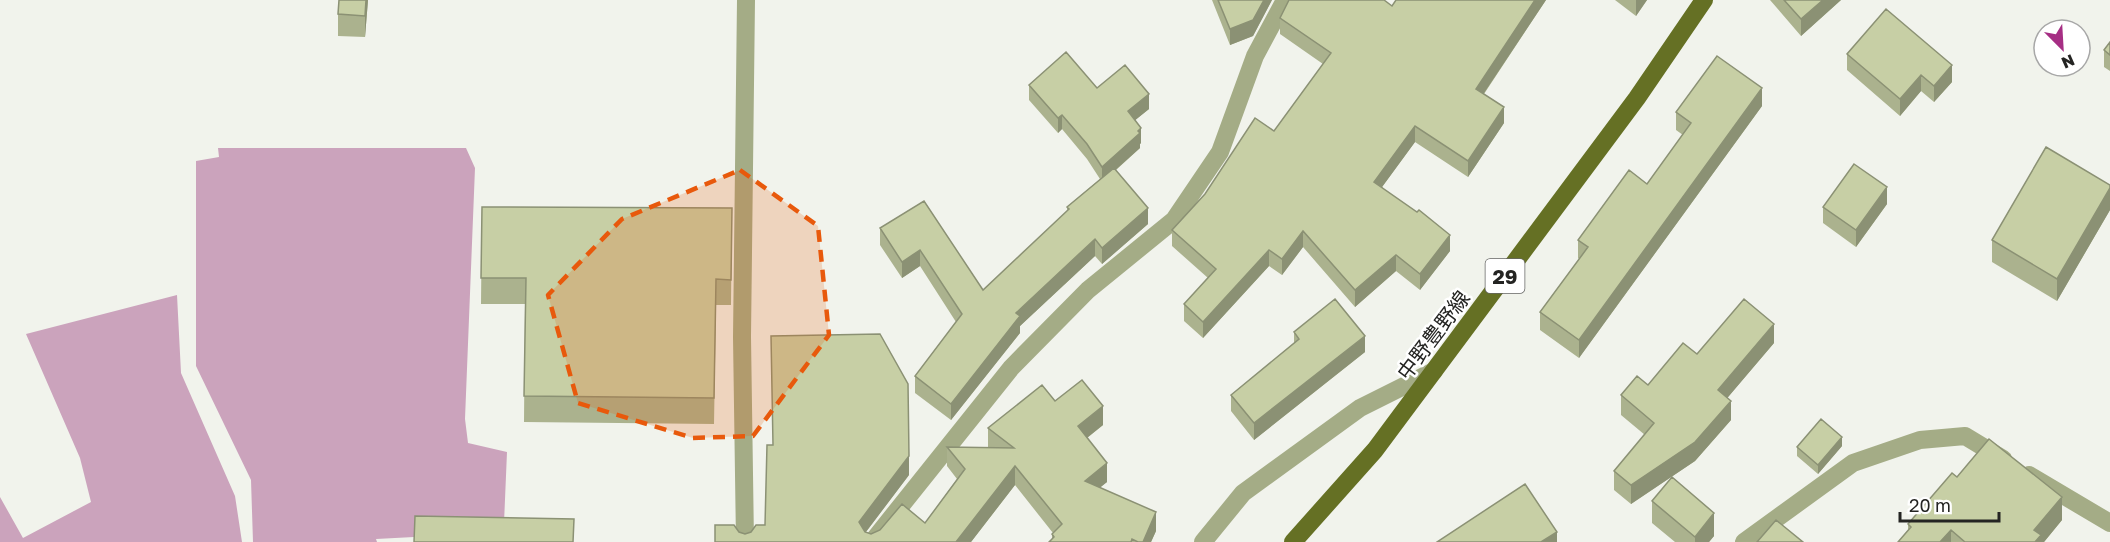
<svg xmlns="http://www.w3.org/2000/svg" width="2110" height="542" font-family="'Golos Text','Noto Sans JP',sans-serif">
<style>
.forest{fill:#cba3bc}
.lines{fill:none;stroke-linecap:round;stroke-linejoin:round}
.minor{stroke:#a4ac86;stroke-width:18}
.major{stroke:#657024;stroke-width:18}
.wall{fill:#abb28e}
.shaded-wall{fill:#8b9174}
.building{fill:#c7cfa5;stroke:#8b9174;stroke-width:1.5}
.marked{fill:#e8590c;fill-opacity:0.2;stroke:#e8590c;stroke-width:4.5;stroke-dasharray:12 8;stroke-linejoin:round}
.labels{text-anchor:middle;dominant-baseline:central;stroke-width:5;stroke-linejoin:round;paint-order:stroke}
.shield{fill:#fff;stroke:#666664;stroke-width:1.5}
.shield-label{font-size:20px;font-weight:bold;fill:#242422}
.street-label{font-size:21px;fill:#242422;stroke:#fff}
</style>
<rect width="100%" height="100%" fill="#f1f3ec"/>
<path class="forest" d="M 218,148 L 466,148 L 475,168 L 465,419 L 468,443 L 507,452 L 504,523 L 414,537 L 376,539 L 377,542 L 253,542 L 251,480 L 196,366 L 196,161 L 219,157 Z
M 177,295 L 181,373 L 235,496 L 242,542 L 0,542 L 0,497 L 23,538 L 91,502 L 80,458 L 26,334 Z"/>
<g class="lines">
<path class="minor" d="M 2029,475 L 2110,523
M 745,542 L 742,337 L 746,0
M 872,542 L 1011,368 L 1088,290 L 1174,220 L 1220,152 L 1255,56 L 1285,0
M 1203,542 L 1243,493 L 1360,408 L 1434,371
M 1744,542 L 1853,463 L 1920,440 L 1965,436 L 2003,459"/>
<path class="major" d="M 1293,542 L 1375,450 L 1637,98 L 1704,0"/>
</g>
<path class="wall" d="M 368,0 L 365,37 L 338,36 L 338,14 Z
M 1212,0 L 1272,0 L 1253,36 L 1230,45 Z
M 1396,0 L 1546,0 L 1484,94 L 1504,123 L 1468,177 L 1415,142 L 1382,187 L 1450,251 L 1420,290 L 1396,271 L 1355,307 L 1303,247 L 1282,275 L 1269,266 L 1203,338 L 1184,321 L 1184,304 L 1208,278 L 1172,246 L 1172,230 L 1274,131 L 1323,64 L 1280,34 L 1280,18 L 1392,6 Z
M 1615,0 L 1647,0 L 1636,16 Z
M 1770,0 L 1841,0 L 1801,36 Z
M 2110,42 L 2110,71 L 2104,67 L 2104,50 Z
M 1847,54 L 1952,82 L 1934,102 L 1921,91 L 1900,116 L 1847,70 Z
M 1029,85 L 1097,88 L 1149,109 L 1135,120 L 1141,143 L 1140,144 L 1140,148 L 1116,170 L 1148,224 L 1102,264 L 1095,256 L 1020,326 L 1020,333 L 951,420 L 915,393 L 915,376 L 956,322 L 920,266 L 902,278 L 880,245 L 880,228 L 924,201 L 983,290 L 1067,211 L 1067,207 L 1100,179 L 1087,159 L 1062,129 L 1058,133 L 1029,100 Z
M 1762,106 L 1579,358 L 1540,330 L 1540,312 L 1579,259 L 1578,258 L 1578,240 L 1647,184 L 1683,135 L 1676,130 L 1676,112 Z
M 2110,185 L 2110,210 L 2057,301 L 1992,262 L 1992,240 Z
M 1887,204 L 1856,247 L 1823,223 L 1823,207 Z
M 482,207 L 732,208 L 731,305 L 716,305 L 714,424 L 524,422 L 525,304 L 481,304 Z
M 1294,332 L 1365,352 L 1254,440 L 1231,411 L 1231,395 L 1294,343 Z
M 1774,343 L 1727,398 L 1731,420 L 1695,461 L 1631,504 L 1614,490 L 1614,471 L 1645,435 L 1621,415 L 1621,395 L 1648,385 L 1697,354 Z
M 1055,401 L 1103,425 L 1087,438 L 1107,482 L 1100,487 L 1156,531 L 1151,542 L 1049,542 L 1052,539 L 1052,534 L 1053,533 L 1015,485 L 971,542 L 715,542 L 739,532 L 745,534 L 751,532 L 765,525 L 909,475 L 866,532 L 871,534 L 925,523 L 957,479 L 947,466 L 947,447 L 988,448 L 988,428 Z
M 1842,446 L 1818,474 L 1797,456 L 1797,447 Z
M 1957,477 L 2062,520 L 2044,542 L 1898,542 L 1908,530 L 1908,524 Z
M 1652,501 L 1714,536 L 1709,542 L 1675,542 L 1652,523 Z"/>
<path class="shaded-wall" d="M 366,0 L 368,0 L 365,37 L 365,16 Z
M 1264,0 L 1272,0 L 1253,36 L 1230,45 L 1230,29 Z
M 1535,0 L 1546,0 L 1476,105 L 1476,89 Z
M 1636,0 L 1647,0 L 1636,16 Z
M 1823,0 L 1841,0 L 1801,36 L 1801,19 Z
M 1952,65 L 1952,82 L 1934,102 L 1934,86 Z
M 1921,75 L 1921,91 L 1900,116 L 1900,99 Z
M 1762,88 L 1762,106 L 1579,358 L 1579,340 Z
M 1149,94 L 1149,109 L 1128,126 L 1128,111 Z
M 1504,107 L 1504,123 L 1468,177 L 1468,161 Z
M 1062,115 L 1062,129 L 1058,133 L 1058,118 Z
M 1415,126 L 1415,142 L 1374,198 L 1374,182 Z
M 1141,128 L 1141,143 L 1140,144 L 1140,148 L 1102,182 L 1102,167 Z
M 1887,187 L 1887,204 L 1856,247 L 1856,230 Z
M 2110,188 L 2110,210 L 2057,301 L 2057,279 Z
M 1148,208 L 1148,224 L 1102,264 L 1102,248 Z
M 1303,231 L 1303,247 L 1282,275 L 1282,259 Z
M 1450,235 L 1450,251 L 1420,290 L 1420,274 Z
M 1095,239 L 1095,256 L 1020,326 L 1020,333 L 951,420 L 951,404 L 1016,313 Z
M 920,250 L 920,266 L 902,278 L 902,262 Z
M 1269,250 L 1269,266 L 1203,338 L 1203,322 Z
M 1396,255 L 1396,271 L 1355,307 L 1355,290 Z
M 1774,324 L 1774,343 L 1718,409 L 1718,390 Z
M 1365,336 L 1365,352 L 1254,440 L 1254,423 Z
M 1731,401 L 1731,420 L 1695,461 L 1631,504 L 1631,485 Z
M 1103,406 L 1103,425 L 1078,445 L 1078,426 Z
M 1842,437 L 1842,446 L 1818,474 L 1818,465 Z
M 909,456 L 909,475 L 859,541 L 859,522 Z
M 1107,463 L 1107,482 L 1085,500 L 1085,481 Z
M 1015,466 L 1015,485 L 971,542 L 956,542 Z
M 2062,497 L 2062,520 L 2044,542 L 2034,542 L 2034,530 Z
M 1156,512 L 1156,531 L 1151,542 L 1143,542 Z
M 1714,513 L 1714,536 L 1709,542 L 1695,542 L 1695,537 Z
M 1951,530 L 1951,542 L 1940,542 Z
M 1557,532 L 1557,542 L 1541,542 Z"/>
<path class="building" d="M 339,0 L 366,0 L 365,16 L 338,14 Z
M 1218,0 L 1264,0 L 1253,20 L 1230,29 Z
M 1289,0 L 1384,0 L 1392,6 L 1396,0 L 1535,0 L 1476,89 L 1504,107 L 1468,161 L 1415,126 L 1374,182 L 1417,212 L 1419,210 L 1450,235 L 1420,274 L 1396,255 L 1355,290 L 1303,231 L 1282,259 L 1269,250 L 1203,322 L 1184,304 L 1216,269 L 1172,230 L 1205,194 L 1255,118 L 1274,131 L 1331,53 L 1280,18 Z
M 1784,0 L 1823,0 L 1801,19 Z
M 1886,9 L 1952,65 L 1934,86 L 1921,75 L 1900,99 L 1847,54 Z
M 2110,42 L 2110,55 L 2104,50 Z
M 1066,52 L 1097,88 L 1125,65 L 1149,94 L 1128,111 L 1141,128 L 1138,131 L 1140,133 L 1102,167 L 1087,144 L 1062,115 L 1058,118 L 1029,85 Z
M 1717,56 L 1762,88 L 1579,340 L 1540,312 L 1588,247 L 1578,240 L 1629,170 L 1647,184 L 1691,123 L 1676,112 Z
M 2046,147 L 2110,185 L 2110,188 L 2057,279 L 1992,240 Z
M 1854,164 L 1887,187 L 1856,230 L 1823,207 Z
M 1114,168 L 1148,208 L 1102,248 L 1095,239 L 1016,313 L 1020,316 L 951,404 L 915,376 L 962,314 L 920,250 L 902,262 L 880,228 L 924,201 L 983,290 L 1069,209 L 1067,207 Z
M 482,207 L 732,208 L 731,280 L 716,279 L 714,398 L 524,396 L 526,278 L 481,278 Z
M 1335,299 L 1365,336 L 1254,423 L 1231,395 L 1299,339 L 1294,332 Z
M 1744,299 L 1774,324 L 1718,390 L 1731,401 L 1695,442 L 1631,485 L 1614,471 L 1654,423 L 1621,395 L 1637,376 L 1648,385 L 1683,343 L 1697,354 Z
M 880,334 L 908,384 L 909,456 L 859,522 L 865,532 L 871,534 L 880,530 L 902,504 L 925,523 L 965,469 L 947,447 L 1014,448 L 988,428 L 1042,385 L 1055,401 L 1082,380 L 1103,406 L 1078,426 L 1107,463 L 1085,481 L 1156,512 L 1143,542 L 1138,542 L 1132,539 L 1131,542 L 1049,542 L 1054,537 L 1052,534 L 1062,524 L 1015,466 L 956,542 L 715,542 L 715,525 L 734,525 L 739,532 L 745,534 L 751,532 L 756,525 L 765,525 L 767,445 L 773,445 L 771,336 Z
M 1821,419 L 1842,437 L 1818,465 L 1797,447 Z
M 1989,439 L 2062,497 L 2034,530 L 2041,535 L 2035,542 L 1965,542 L 1951,530 L 1940,542 L 1898,542 L 1911,527 L 1908,524 L 1952,473 L 1957,477 Z
M 1672,477 L 1714,513 L 1695,537 L 1652,501 Z
M 1525,484 L 1557,532 L 1541,542 L 1437,542 Z
M 415,516 L 574,519 L 573,542 L 414,542 Z
M 1776,520 L 1803,542 L 1757,542 Z"/>
<path class="marked" d="M 740,170 L 818,226 L 829,335 L 753,436 L 693,438 L 578,403 L 548,295 L 622,219 Z"/>
<g class="labels">
<rect class="shield" x="1485.5" y="259" width="39" height="34" rx="4.5"/>
<g class="shield-label">
<text x="1505" y="276">29</text>
</g>
<g class="street-label">
<text transform="translate(1433 335) rotate(-53)">中野豊野線</text>
</g>
</g>
<g transform="translate(2062 48) rotate(156)"><circle r="28" fill="#ffffff" stroke="#a7a7a7" stroke-width="1.5"/>
<path d="M0-4.5L10 22L0 15L-10 22Z" fill="#a62e84"/>
<text y="-9" font-size="16" font-weight="bold" text-anchor="middle" fill="#242422">N</text>
</g>
<path d="M1900 512v9h99v-9" fill="none" stroke="#242422" stroke-width="3"/>
<text x="1909" y="512" font-size="18" fill="#242422" stroke="#ffffff" stroke-width="4.5" paint-order="stroke">20 m</text>
</svg>
